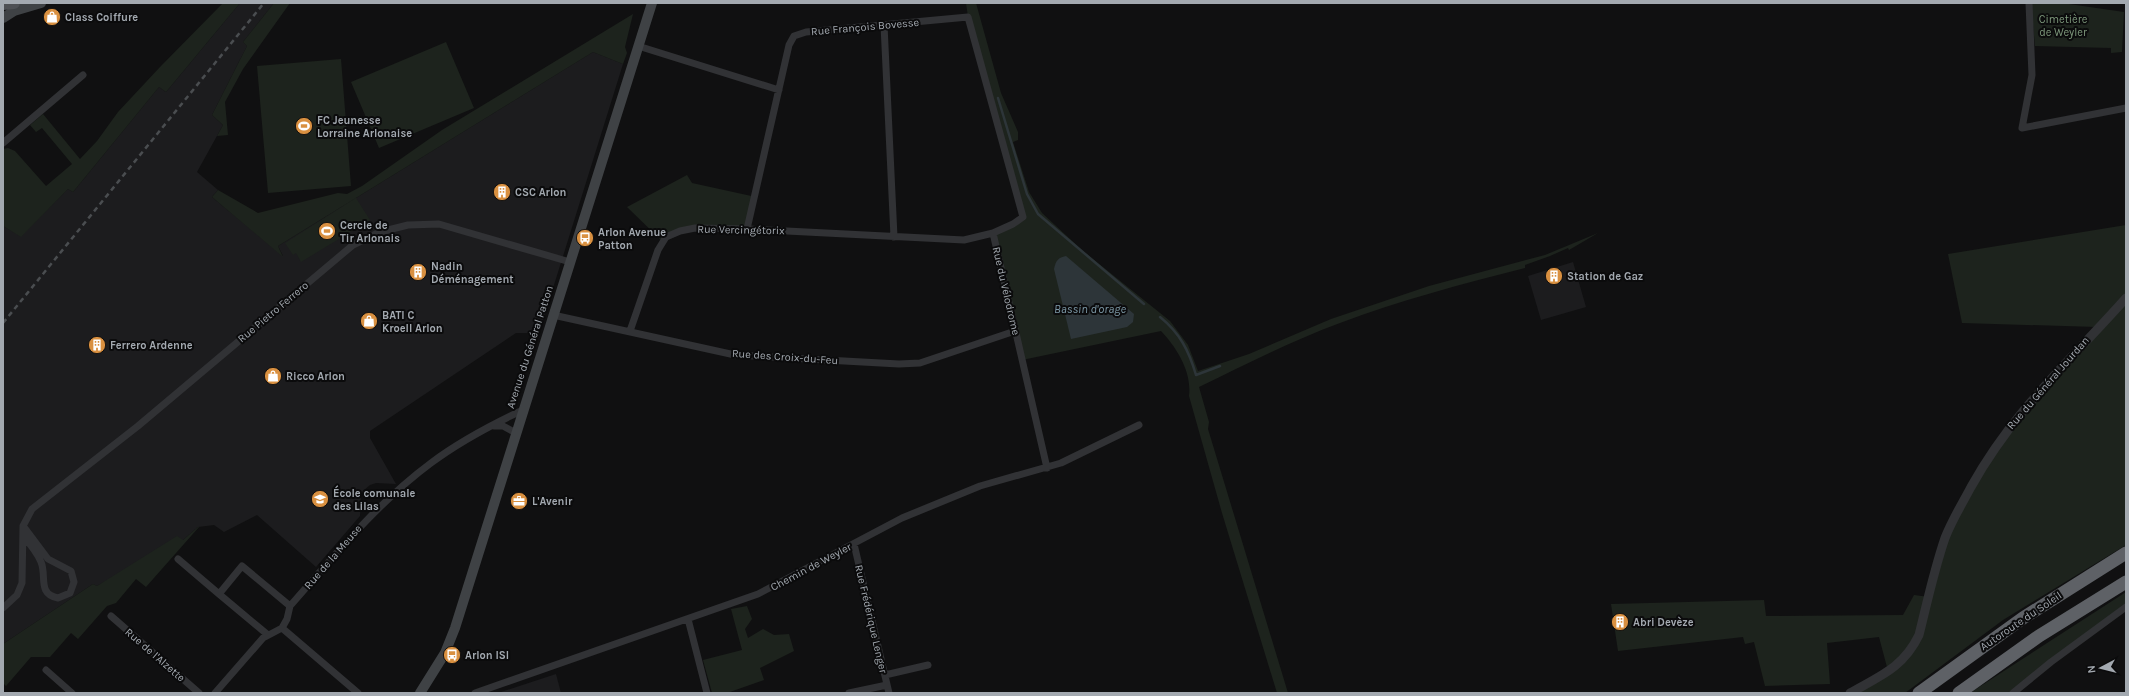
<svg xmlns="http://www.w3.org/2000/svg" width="2129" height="696" font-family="Karla,sans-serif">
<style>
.built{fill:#1c1c1e}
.green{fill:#1d231d}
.water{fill:#2d3539}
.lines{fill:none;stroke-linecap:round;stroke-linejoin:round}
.stream{stroke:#2d3539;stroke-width:2.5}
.minor{stroke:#313235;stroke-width:7}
.tertiary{stroke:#313235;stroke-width:9}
.secondary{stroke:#3f4245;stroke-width:10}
.primary{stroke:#4e5054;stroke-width:12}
.motorway{stroke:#5e6166;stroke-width:13}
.rail{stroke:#4a4d50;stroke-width:2.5;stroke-dasharray:5 4;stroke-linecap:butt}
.labels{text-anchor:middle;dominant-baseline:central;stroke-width:4;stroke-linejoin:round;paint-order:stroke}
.poi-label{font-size:11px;font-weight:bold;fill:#a3a9b0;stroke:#0b0b0c;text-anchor:start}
.park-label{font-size:11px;fill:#7e997c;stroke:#0b0b0c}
.street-label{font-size:11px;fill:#a3a9b0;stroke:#0b0b0c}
.water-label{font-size:12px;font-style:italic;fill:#7d99a7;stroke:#0b0b0c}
</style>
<rect width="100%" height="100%" fill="#101011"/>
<path class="built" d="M 240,3 L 274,3 L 243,42 L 247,46 L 212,115 L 223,125 L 197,172 L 218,190 L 212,197 L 283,256 L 278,246 L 593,52 L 623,64 L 539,333 L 516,333 L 370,431 L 370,438 L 396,484 L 376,483 L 370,485 L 364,490 L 361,496 L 360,516 L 316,567 L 257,515 L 224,532 L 214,525 L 198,527 L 183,540 L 97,586 L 93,584 L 3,644 L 3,226 L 21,236 L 68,189 L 73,192 L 159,87 L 166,92 Z
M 1573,262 L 1586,307 L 1541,320 L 1528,276 Z
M 556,674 L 561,693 L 498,693 Z"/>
<path class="green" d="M 223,3 L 240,3 L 166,92 L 159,87 L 73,192 L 68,189 L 21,237 L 3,226 L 3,149 L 8,148 L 15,151 L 46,186 L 72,164 L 42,128 L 36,132 L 30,125 L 43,114 L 80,159 L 97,141 L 118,112 L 160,67 Z
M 274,3 L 290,3 L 243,69 L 225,102 L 228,135 L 217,136 L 223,125 L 212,115 L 247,46 L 243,42 Z
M 966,3 L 976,3 L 1001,93 L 1018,132 L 1018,140 L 1013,142 L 1029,192 L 1042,213 L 1083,251 L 1170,321 L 1188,345 L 1198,371 L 1249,354 L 1331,319 L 1429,286 L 1545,255 L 1598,233 L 1569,250 L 1568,248 L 1550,256 L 1525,265 L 1525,268 C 1463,284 1400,300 1340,323 C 1291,341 1245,365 1199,387 L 1209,422 L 1208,429 L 1288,693 L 1277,693 L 1222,513 L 1189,396 C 1192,372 1177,348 1161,331 L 1022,360 L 993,233 L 1023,217 L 968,17 Z
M 2031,3 L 2062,3 L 2124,12 L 2122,52 L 2111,53 L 2111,48 L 2035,46 Z
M 633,14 L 625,47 L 627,53 L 623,64 L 593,52 L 278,246 L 283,257 L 212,197 L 218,190 L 258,213 L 338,193 L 347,194 L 362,186 L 442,130 Z
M 446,42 L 474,108 L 379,148 L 351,82 Z
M 341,59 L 351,186 L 268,193 L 257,66 Z
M 687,175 L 692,183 L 756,197 L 747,229 L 695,228 L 663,242 L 627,207 Z
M 356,198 L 370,220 L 301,262 L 296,253 L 293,255 L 285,243 Z
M 2126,225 L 2126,545 L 2003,620 L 1905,693 L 1850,693 L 1888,671 L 1879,637 L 1827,643 L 1830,684 L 1765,686 L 1754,642 L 1745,644 L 1743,637 L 1618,651 L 1611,604 L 1764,600 L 1766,616 L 1903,615 L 1914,595 L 1929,597 L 1945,538 L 1980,471 L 2097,327 L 1962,323 L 1948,254 Z
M 198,527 L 199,527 L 146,587 L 136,579 L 116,603 L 107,606 L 78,639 L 71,633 L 50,657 L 31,657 L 6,686 L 3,683 L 3,644 L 93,584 L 97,586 L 177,536 L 183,540 Z
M 2126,592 L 2126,607 L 2013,693 L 1970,693 Z
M 747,606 L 752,619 L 745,629 L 748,638 L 763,629 L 774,635 L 789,634 L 794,651 L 760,668 L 764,680 L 727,693 L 712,693 L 703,660 L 742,650 L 731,609 Z"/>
<path class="water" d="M 1066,256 L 1134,314 L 1133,322 L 1127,327 L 1071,339 L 1054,269 C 1056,260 1058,258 1066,256 Z"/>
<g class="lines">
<path class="stream" d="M 998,98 L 1027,194 L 1038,214 L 1144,304
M 1160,317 C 1180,333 1189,351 1196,375 L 1220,366"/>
<path class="minor" d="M 2029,3 L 2032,75 L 2022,128 L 2126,108
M 884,25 L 894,237
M 638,46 L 779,90
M 3,143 L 83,75
M 747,229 L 789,45 L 794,36 L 806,32 L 968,17 L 1023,217 L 1013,224 L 993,233 L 1047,468
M 553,315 L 735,355 L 899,364 L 920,363 L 1015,331
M 630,331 L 658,250 L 666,237 L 680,231 L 695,228 L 747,229 L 964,240 L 993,233
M 494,426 L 503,426 L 516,433
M 23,536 C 30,544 37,552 41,562 C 47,576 37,594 58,598 L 70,593 L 74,582 L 71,571 L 48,559 L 24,527
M 854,544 L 889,693
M 178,559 L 219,594
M 3,608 L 17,595 L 22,583 L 23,526 L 32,509 L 138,426 L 353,245 L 380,232 L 408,225 L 439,224 L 570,262
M 111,616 L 199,693
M 688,619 L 707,693
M 282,628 L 358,693
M 268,635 L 219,594 L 242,566 L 290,606
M 46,670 L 72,693
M 885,675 L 928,665
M 215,693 L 263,638 L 282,628 L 287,619 L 290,606 C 334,556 377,503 431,463 C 459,442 491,425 523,410
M 475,693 L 758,594 L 902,518 L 980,486 L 1061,463 L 1139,425
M 849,693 L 887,685
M 2013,693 L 2051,662 L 2126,607"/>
<path class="tertiary" d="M 1850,693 C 1880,676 1903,668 1919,635 C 1927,603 1934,570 1945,538 C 1952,520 1962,504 1971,487 C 2014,410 2069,362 2126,298"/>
<path class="secondary" d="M 3,18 L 14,11 L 41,3
M 420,693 L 445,653 L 455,628 L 652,3"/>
<path class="primary" d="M 3,4 L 14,3"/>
<path class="motorway" d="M 1919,693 L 2023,618 L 2126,553
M 1959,693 L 2039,636 L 2126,582"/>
<path class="rail" d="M 3,323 L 264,3"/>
</g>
<defs>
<symbol id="shop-disc" viewBox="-11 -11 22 22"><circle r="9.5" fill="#d99040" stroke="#0b0b0c"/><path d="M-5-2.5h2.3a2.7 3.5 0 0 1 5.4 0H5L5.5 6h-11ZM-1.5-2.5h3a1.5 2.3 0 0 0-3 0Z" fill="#fff"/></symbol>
<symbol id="stadium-disc" viewBox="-11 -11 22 22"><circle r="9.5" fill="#d99040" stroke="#0b0b0c"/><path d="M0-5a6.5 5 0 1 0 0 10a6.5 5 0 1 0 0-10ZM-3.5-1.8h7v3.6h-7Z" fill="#fff"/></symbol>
<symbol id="building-disc" viewBox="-11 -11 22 22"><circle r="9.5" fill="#d99040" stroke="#0b0b0c"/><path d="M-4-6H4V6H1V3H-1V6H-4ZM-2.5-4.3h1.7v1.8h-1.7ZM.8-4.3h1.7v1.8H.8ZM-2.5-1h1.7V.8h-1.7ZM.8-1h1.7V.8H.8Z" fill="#fff"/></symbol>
<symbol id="bus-disc" viewBox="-11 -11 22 22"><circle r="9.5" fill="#d99040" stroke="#0b0b0c"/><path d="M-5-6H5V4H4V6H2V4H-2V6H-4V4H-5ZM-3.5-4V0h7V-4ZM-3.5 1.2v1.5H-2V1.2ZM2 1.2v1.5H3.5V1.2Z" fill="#fff"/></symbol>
<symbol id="school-disc" viewBox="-11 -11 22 22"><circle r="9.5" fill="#d99040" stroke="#0b0b0c"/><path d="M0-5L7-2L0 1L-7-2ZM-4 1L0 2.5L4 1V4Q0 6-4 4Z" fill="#fff"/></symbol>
<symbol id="office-disc" viewBox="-11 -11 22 22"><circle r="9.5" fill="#d99040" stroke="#0b0b0c"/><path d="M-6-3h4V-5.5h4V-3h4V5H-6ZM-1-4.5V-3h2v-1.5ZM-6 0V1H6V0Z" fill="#fff"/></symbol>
</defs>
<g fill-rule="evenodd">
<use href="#shop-disc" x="42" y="7" width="20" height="20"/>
<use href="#stadium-disc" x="294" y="116" width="20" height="20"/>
<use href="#building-disc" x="492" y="182" width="20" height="20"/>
<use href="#stadium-disc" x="317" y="221" width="20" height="20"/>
<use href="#bus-disc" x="575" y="228" width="20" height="20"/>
<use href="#building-disc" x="408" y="262" width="20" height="20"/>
<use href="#building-disc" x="1544" y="266" width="20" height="20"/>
<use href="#shop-disc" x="359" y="311" width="20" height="20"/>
<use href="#building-disc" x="87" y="335" width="20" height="20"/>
<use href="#shop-disc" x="263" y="366" width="20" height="20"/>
<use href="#school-disc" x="310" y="489" width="20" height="20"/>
<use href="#office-disc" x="509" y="491" width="20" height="20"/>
<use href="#building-disc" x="1610" y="612" width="20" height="20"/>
<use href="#bus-disc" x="442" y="645" width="20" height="20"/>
</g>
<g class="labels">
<g class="poi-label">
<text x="65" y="17">Class Coiffure</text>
<text x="317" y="120">FC Jeunesse<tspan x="317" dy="13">Lorraine Arlonaise</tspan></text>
<text x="515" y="192">CSC Arlon</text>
<text x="340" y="225">Cercle de<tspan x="340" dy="13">Tir Arlonais</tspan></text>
<text x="598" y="232">Arlon Avenue<tspan x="598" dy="13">Patton</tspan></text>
<text x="431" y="266">Nadin<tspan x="431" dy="13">Déménagement</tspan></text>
<text x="1567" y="276">Station de Gaz</text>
<text x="382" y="315">BATI C<tspan x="382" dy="13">Kroell Arlon</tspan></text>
<text x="110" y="345">Ferrero Ardenne</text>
<text x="286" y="376">Ricco Arlon</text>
<text x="333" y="493">École comunale<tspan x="333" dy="13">des Lilas</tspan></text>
<text x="532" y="501">L'Avenir</text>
<text x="1633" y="622">Abri Devèze</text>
<text x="465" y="655">Arlon ISI</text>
</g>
<g class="park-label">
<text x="2063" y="19">Cimetière<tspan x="2063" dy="13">de Weyler</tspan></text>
</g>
<g class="street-label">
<text transform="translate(865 27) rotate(-5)">Rue François Bovesse</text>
<text transform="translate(741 230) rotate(1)">Rue Vercingétorix</text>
<text transform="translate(1006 291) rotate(77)">Rue du Vélodrome</text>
<text transform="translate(273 312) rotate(-40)">Rue Pietro Ferrero</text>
<text transform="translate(530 347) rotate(-72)">Avenue du Général Patton</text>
<text transform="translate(785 357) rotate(4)">Rue des Croix-du-Feu</text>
<text transform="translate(2048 383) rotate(-49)">Rue du Général Jourdan</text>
<text transform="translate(333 557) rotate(-49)">Rue de la Meuse</text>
<text transform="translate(811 567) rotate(-28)">Chemin de Weyler</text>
<text transform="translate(871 619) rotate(77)">Rue Frédérique Lenger</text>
<text transform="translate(2021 621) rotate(-34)">Autoroute du Soleil</text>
<text transform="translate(155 655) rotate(41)">Rue de l'Alzette</text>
</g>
<g class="water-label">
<text x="1090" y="309">Bassin d'orage</text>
</g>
</g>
<rect width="2129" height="696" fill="none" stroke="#a3a9b0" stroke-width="8"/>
<g transform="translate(2101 668) rotate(263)" stroke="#0b0b0c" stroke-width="3" paint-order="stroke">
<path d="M0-3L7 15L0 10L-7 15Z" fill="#a3a9b0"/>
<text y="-6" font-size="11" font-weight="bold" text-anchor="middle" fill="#a3a9b0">N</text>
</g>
</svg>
